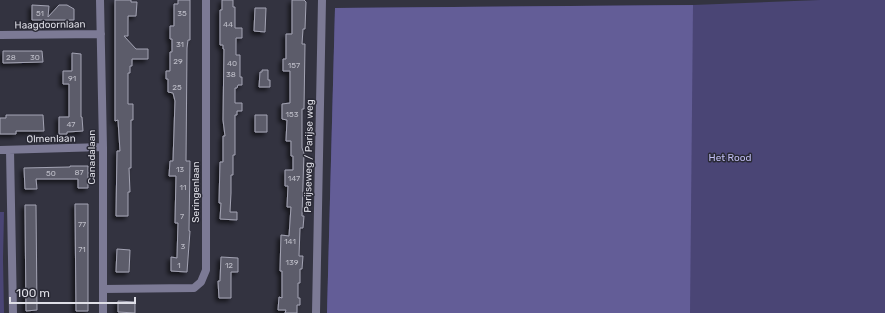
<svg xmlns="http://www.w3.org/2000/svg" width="885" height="313" font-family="Rubik,sans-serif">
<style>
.green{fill:#4a4575}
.forest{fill:#635d97}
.building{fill:#5c5c6a;stroke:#a3a3b3;filter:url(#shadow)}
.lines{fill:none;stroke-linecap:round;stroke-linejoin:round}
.street{stroke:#7c7a95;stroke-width:8}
.labels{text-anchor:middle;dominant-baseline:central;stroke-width:3;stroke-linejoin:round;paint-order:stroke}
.number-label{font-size:8px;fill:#bebec8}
.street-label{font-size:10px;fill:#dfdfe7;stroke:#292935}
.park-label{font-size:10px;fill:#c0bdf1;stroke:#292935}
</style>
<defs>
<filter id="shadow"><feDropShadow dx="-3" dy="3" stdDeviation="2" flood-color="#0009"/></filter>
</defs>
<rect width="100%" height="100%" fill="#333340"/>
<path class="green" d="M 820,0 L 885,0 L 885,313 L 327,313 L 335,8 L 693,5 Z
M 0,212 L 4,212 L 3,259 L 4,313 L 0,313 Z"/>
<path class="forest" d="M 693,5 L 690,313 L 327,313 L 335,8 Z"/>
<path class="building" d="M 115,0 L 131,0 L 131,2 L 137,2 L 136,16 L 128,16 L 128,36 L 124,36 L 136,49 L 148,49 L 148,59 L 132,59 L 132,66 L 130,66 L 130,73 L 128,73 L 128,104 L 133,104 L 133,120 L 131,120 L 131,168 L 129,168 L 130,192 L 128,192 L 128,216 L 116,216 L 117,151 L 120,151 L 118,120 L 115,121 Z
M 178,0 L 190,0 L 190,40 L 188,40 L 187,48 L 186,161 L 190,161 L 189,231 L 190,231 L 187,272 L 171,271 L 171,257 L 177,258 L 178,223 L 175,223 L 176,176 L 169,176 L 170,161 L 173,161 L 175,101 L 173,93 L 168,92 L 168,79 L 166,79 L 166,71 L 170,71 L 170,52 L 172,52 L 172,39 L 170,39 L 170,26 L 174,26 L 174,4 L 178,4 Z
M 222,0 L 233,0 L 233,7 L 235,7 L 235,28 L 242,28 L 242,38 L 236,38 L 236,55 L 240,55 L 240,77 L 242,77 L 242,85 L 238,85 L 237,88 L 235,88 L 235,103 L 242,103 L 242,111 L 237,111 L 237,115 L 235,115 L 235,155 L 233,155 L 233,175 L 231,175 L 231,193 L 230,212 L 237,212 L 237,220 L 220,219 L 221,203 L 219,203 L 220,162 L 223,162 L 223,136 L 225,136 L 223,120 L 224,49 L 223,49 L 223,45 L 220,45 L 220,10 L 222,10 Z
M 292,0 L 304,0 L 306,2 L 305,29 L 303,29 L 302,44 L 305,44 L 304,109 L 302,109 L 302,148 L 304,153 L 302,216 L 304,216 L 303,228 L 300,228 L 299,256 L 303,256 L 302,269 L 300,269 L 300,283 L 298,283 L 298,298 L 300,298 L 300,305 L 297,305 L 297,313 L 285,313 L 286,310 L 278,310 L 279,297 L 282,298 L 282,271 L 280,271 L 281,235 L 289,236 L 291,207 L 287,207 L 288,186 L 285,186 L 285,170 L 293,170 L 293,156 L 291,156 L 291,141 L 286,141 L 287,120 L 282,119 L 282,104 L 290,103 L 290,71 L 283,71 L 283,59 L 286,59 L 286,34 L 292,34 Z
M 32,5 L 49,6 L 48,17 L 59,5 L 67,5 L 74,9 L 74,20 L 32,20 Z
M 255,8 L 266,8 L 265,32 L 254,31 Z
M 3,51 L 42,51 L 43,62 L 3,63 Z
M 72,53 L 81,54 L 81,117 L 82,117 L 83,131 L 67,132 L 67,134 L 59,134 L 59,117 L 69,117 L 69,84 L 63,84 L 63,71 L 72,71 Z
M 262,70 L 268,70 L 268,80 L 270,80 L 270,87 L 259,87 L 260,72 L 262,72 Z
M 6,115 L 43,115 L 44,131 L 16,131 L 16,134 L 0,134 L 0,118 L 6,118 Z
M 255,115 L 267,115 L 267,132 L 255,132 Z
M 70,166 L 88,166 L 88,188 L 78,188 L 78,179 L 36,179 L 37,189 L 25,189 L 24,168 L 70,167 Z
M 75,204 L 88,204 L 88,311 L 76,311 Z
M 25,205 L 36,205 L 37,310 L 26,311 Z
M 117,249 L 130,250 L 129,272 L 116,272 Z
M 221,257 L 238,258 L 238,272 L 231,272 L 231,298 L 219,298 L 218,281 L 220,281 Z
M 118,301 L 135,302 L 135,313 L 118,312 Z"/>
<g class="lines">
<path class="street" d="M 100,0 L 103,147 L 103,313
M 0,35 L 101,34
M 0,150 L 103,147
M 10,150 L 13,313
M 103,289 L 194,288 L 201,282 L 206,270 L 206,0
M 316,313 L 322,0"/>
</g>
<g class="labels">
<g class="number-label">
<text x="40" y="13">51</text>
<text x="182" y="13">35</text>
<text x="228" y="24">44</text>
<text x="180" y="44">31</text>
<text x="11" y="57">28</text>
<text x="35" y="57">30</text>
<text x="178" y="61">29</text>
<text x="232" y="63">40</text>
<text x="294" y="65">157</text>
<text x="231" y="74">38</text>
<text x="72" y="78">91</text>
<text x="177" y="87">25</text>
<text x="292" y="114">153</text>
<text x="71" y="124">47</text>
<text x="180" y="169">13</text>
<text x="79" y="172">87</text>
<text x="51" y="173">50</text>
<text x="294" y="178">147</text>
<text x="183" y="187">11</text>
<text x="182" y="216">7</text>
<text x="82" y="224">77</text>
<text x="290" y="241">141</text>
<text x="183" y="246">3</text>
<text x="82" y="249">71</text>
<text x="292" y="262">139</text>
<text x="179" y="265">1</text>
<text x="229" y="265">12</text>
</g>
<g class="street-label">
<text transform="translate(50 25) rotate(-1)">Haagdoornlaan</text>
<text transform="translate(51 139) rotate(-1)">Olmenlaan</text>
<text transform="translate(309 156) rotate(-89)">Parijseweg / Parijse weg</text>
<text transform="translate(92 157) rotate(-90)">Canadalaan</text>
<text transform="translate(196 192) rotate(-90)">Seringenlaan</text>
</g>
<g class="park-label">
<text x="730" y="158">Het Rood</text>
</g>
</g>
<path d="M10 297v6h125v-6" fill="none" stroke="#dfdfe7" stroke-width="2"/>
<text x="16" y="297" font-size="12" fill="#dfdfe7" stroke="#292935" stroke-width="3" paint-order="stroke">100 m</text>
</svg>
